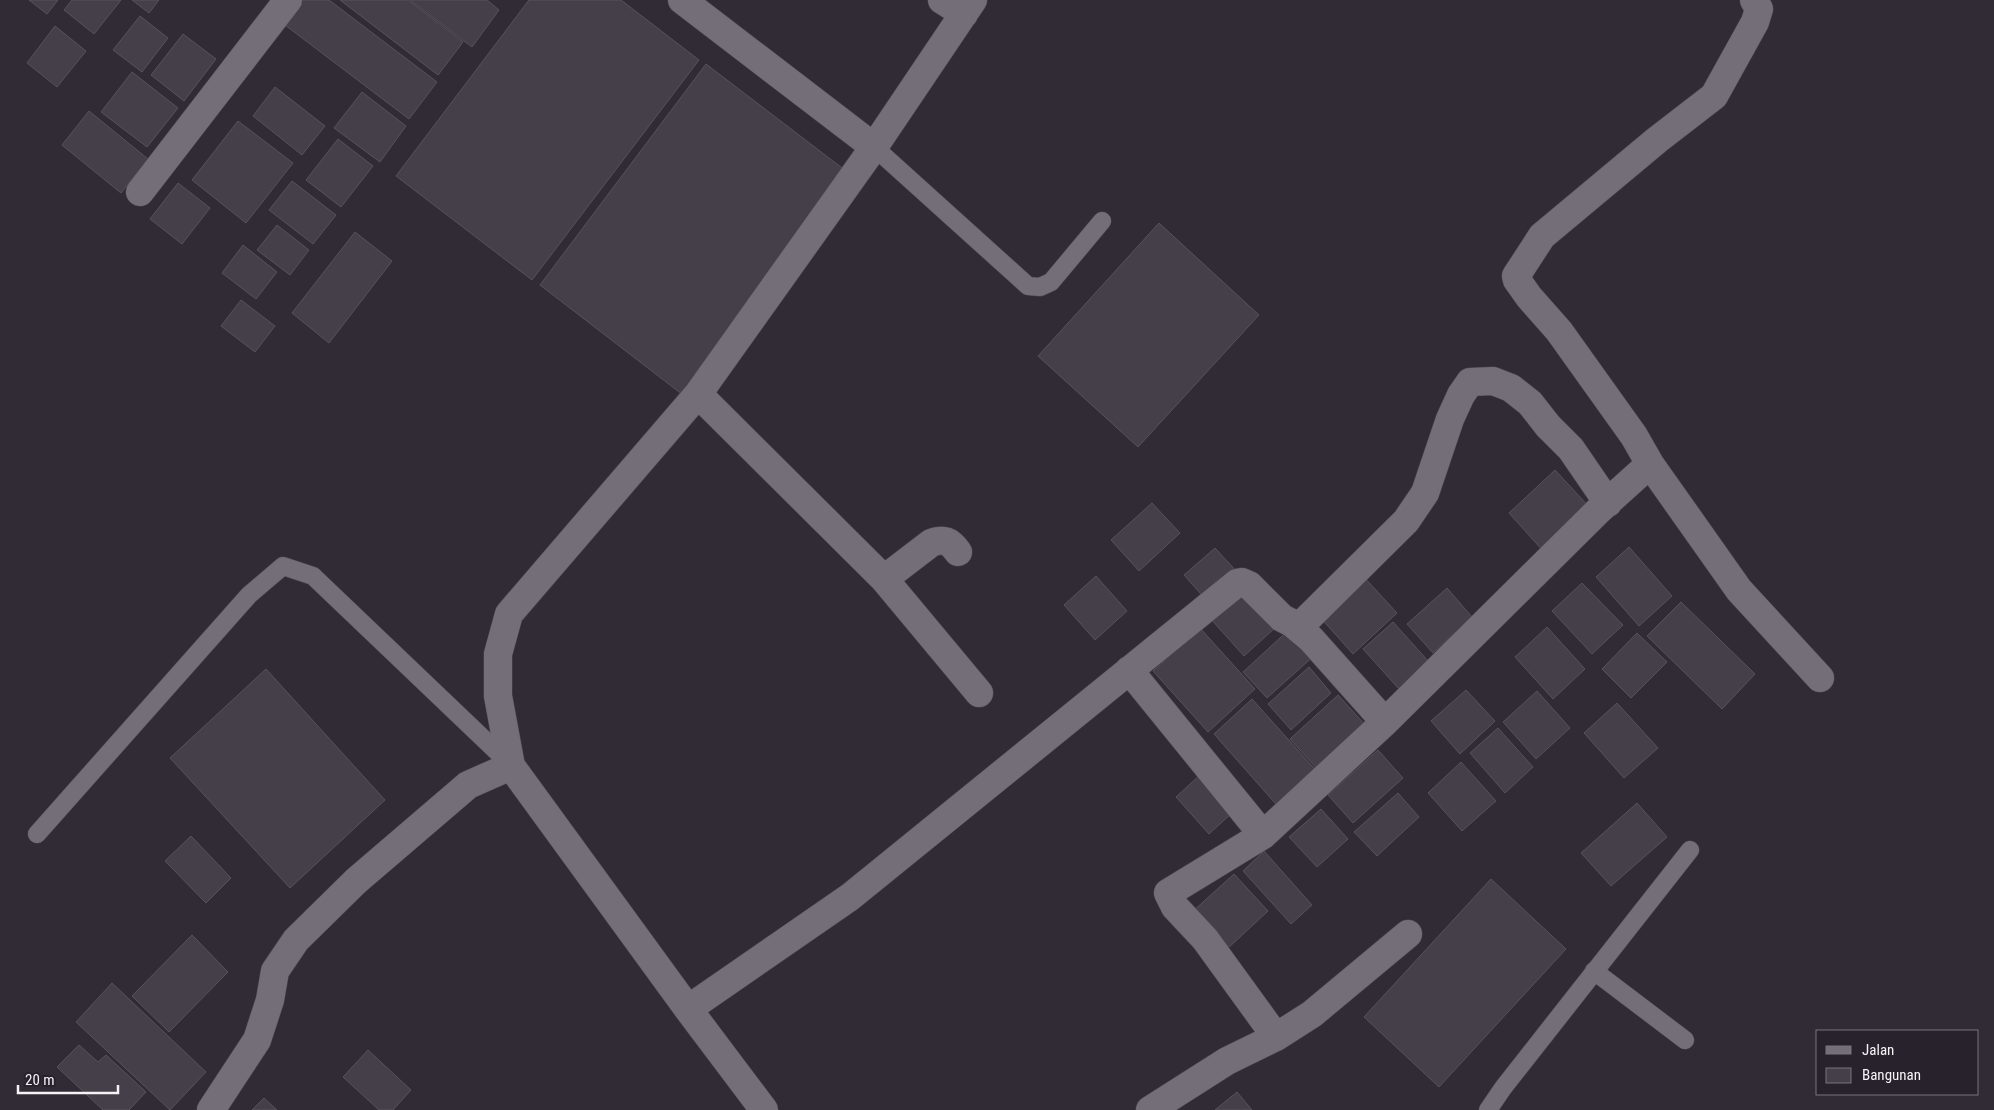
<svg xmlns="http://www.w3.org/2000/svg" width="1994" height="1110" font-family="'Roboto Condensed',sans-serif">
<style>
.building{fill:#453f49;stroke:#58525d}
.lines{fill:none;stroke-linecap:round;stroke-linejoin:round}
.lane-casing{stroke:#4e4951;stroke-width:19}
.street-casing{stroke:#4e4951;stroke-width:29}
.lane{stroke:#746e79;stroke-width:18}
.street{stroke:#746e79;stroke-width:28}
</style>
<rect width="100%" height="100%" fill="#312b35"/>
<path class="building" d="M 29,0 L 58,0 L 47,14 Z
M 72,0 L 121,0 L 94,34 L 64,10 Z
M 132,0 L 159,0 L 149,13 Z
M 298,0 L 329,0 L 437,82 L 409,119 L 281,22 Z
M 340,0 L 408,0 L 463,42 L 438,75 Z
M 410,0 L 487,0 L 499,10 L 472,47 Z
M 529,0 L 621,0 L 699,60 L 532,280 L 396,176 Z
M 140,16 L 168,38 L 142,72 L 113,50 Z
M 55,26 L 86,51 L 57,87 L 27,63 Z
M 183,34 L 216,59 L 184,101 L 151,75 Z
M 706,64 L 850,174 L 683,395 L 540,285 Z
M 132,72 L 178,108 L 147,147 L 101,112 Z
M 275,87 L 325,126 L 302,155 L 253,116 Z
M 362,92 L 406,126 L 380,162 L 334,128 Z
M 89,111 L 148,159 L 121,193 L 62,145 Z
M 238,121 L 293,163 L 246,223 L 192,180 Z
M 338,139 L 373,166 L 341,207 L 306,180 Z
M 292,181 L 336,215 L 313,244 L 269,210 Z
M 178,183 L 210,208 L 182,244 L 150,219 Z
M 1159,223 L 1259,315 L 1138,447 L 1038,356 Z
M 277,225 L 309,250 L 290,275 L 257,250 Z
M 355,232 L 392,261 L 329,343 L 292,313 Z
M 243,245 L 277,272 L 256,299 L 222,273 Z
M 241,300 L 275,326 L 255,352 L 221,326 Z
M 1555,470 L 1591,509 L 1544,552 L 1509,513 Z
M 1152,503 L 1180,533 L 1139,571 L 1111,540 Z
M 1629,547 L 1672,596 L 1639,626 L 1596,577 Z
M 1215,548 L 1239,574 L 1208,602 L 1184,575 Z
M 1096,576 L 1127,611 L 1095,640 L 1064,605 Z
M 1363,576 L 1397,613 L 1353,654 L 1319,616 Z
M 1582,583 L 1623,625 L 1592,654 L 1552,611 Z
M 1241,588 L 1276,627 L 1244,656 L 1209,617 Z
M 1447,588 L 1472,617 L 1433,653 L 1407,624 Z
M 1681,602 L 1755,674 L 1722,709 L 1647,636 Z
M 1393,622 L 1429,662 L 1399,689 L 1363,649 Z
M 1293,626 L 1317,653 L 1267,698 L 1243,672 Z
M 1547,627 L 1585,669 L 1553,699 L 1515,657 Z
M 1200,628 L 1255,689 L 1208,732 L 1153,671 Z
M 1637,633 L 1667,662 L 1631,698 L 1602,669 Z
M 1309,667 L 1331,693 L 1291,730 L 1268,704 Z
M 266,669 L 385,800 L 290,888 L 170,758 Z
M 1466,690 L 1495,721 L 1460,754 L 1431,721 Z
M 1537,691 L 1570,728 L 1536,759 L 1503,722 Z
M 1338,695 L 1368,728 L 1319,771 L 1290,739 Z
M 1252,699 L 1321,776 L 1282,811 L 1214,734 Z
M 1617,703 L 1658,748 L 1624,778 L 1584,733 Z
M 1498,728 L 1533,767 L 1505,793 L 1470,753 Z
M 1378,750 L 1403,778 L 1353,823 L 1328,795 Z
M 1461,762 L 1496,801 L 1462,831 L 1428,793 Z
M 1201,774 L 1234,811 L 1209,834 L 1176,797 Z
M 1398,793 L 1419,817 L 1377,856 L 1354,832 Z
M 1637,803 L 1667,837 L 1611,886 L 1581,853 Z
M 1321,809 L 1348,839 L 1317,867 L 1289,837 Z
M 191,836 L 231,878 L 206,903 L 165,861 Z
M 1264,851 L 1312,905 L 1291,924 L 1243,871 Z
M 1234,874 L 1268,911 L 1226,950 L 1192,912 Z
M 1491,879 L 1566,949 L 1439,1087 L 1364,1017 Z
M 192,935 L 228,972 L 169,1032 L 132,996 Z
M 112,983 L 206,1072 L 170,1110 L 76,1022 Z
M 79,1045 L 98,1062 L 106,1055 L 146,1092 L 129,1110 L 103,1110 L 57,1067 Z
M 368,1050 L 411,1090 L 393,1110 L 379,1110 L 343,1077 Z
M 1237,1092 L 1252,1110 L 1215,1110 Z
M 264,1098 L 277,1110 L 252,1110 Z"/>
<g class="lines">
<defs>
<path id="lane" d="M 874,147 L 1028,286 L 1040,287 L 1051,282 L 1102,221
M 37,834 L 249,595 L 283,566 L 313,576 L 511,765
M 1594,971 L 1685,1040
M 1488,1110 L 1503,1088 L 1690,850"/>
<path id="street" d="M 682,0 L 874,147
M 942,0 L 964,14
M 140,192 L 288,0
M 698,394 L 884,579 L 931,543 C 944,538 950,541 958,552
M 1650,464 L 1739,590 L 1820,678
M 884,579 L 979,693
M 1298,628 L 1406,521 L 1425,493 L 1450,419 L 1461,395 L 1470,382 L 1493,381 L 1511,388 L 1530,403 L 1548,426 L 1571,449 L 1608,503
M 1129,670 L 1263,835
M 688,1009 L 850,897 L 1237,583 L 1242,582 L 1249,585 L 1282,618 L 1292,623 L 1311,639 L 1385,722
M 1276,1037 L 1205,939 L 1175,907 L 1168,893 L 1263,835 L 1385,722 L 1599,510 L 1650,464 L 1634,436 L 1559,331 L 1529,297 L 1517,280 L 1516,276 L 1542,236 L 1657,140 L 1714,96 L 1755,22 L 1759,9 L 1754,0
M 211,1110 L 257,1040 L 270,1000 L 275,971 L 296,940 L 356,881 L 468,785 L 511,766
M 764,1110 L 688,1009 L 511,766 L 498,696 L 498,654 L 509,614 L 698,394 L 874,147 L 973,0
M 1150,1110 L 1227,1061 L 1276,1037 L 1312,1014 L 1408,934"/>
</defs>
<use href="#lane" class="lane-casing"/>
<use href="#street" class="street-casing"/>
<use href="#lane" class="lane"/>
<use href="#street" class="street"/>
</g>
<rect x="1816" y="1030" width="162" height="65" fill="#27222b" stroke="#79757d"/>
<rect x="1826" y="1046" width="25" height="8" fill="#746e79" stroke="#79757d"/>
<text x="1862" y="1055" font-size="15" fill="#f5f2f8">Jalan</text>
<rect x="1826" y="1068" width="25" height="15" fill="#453f49" stroke="#79757d"/>
<text x="1862" y="1080" font-size="15" fill="#f5f2f8">Bangunan</text>
<path d="M18 1085v8h100v-8" fill="none" stroke="#f5f2f8" stroke-width="2.5"/>
<text x="25" y="1085" font-size="15" fill="#f5f2f8" stroke="#27222b" stroke-width="4" paint-order="stroke">20 m</text>
</svg>
